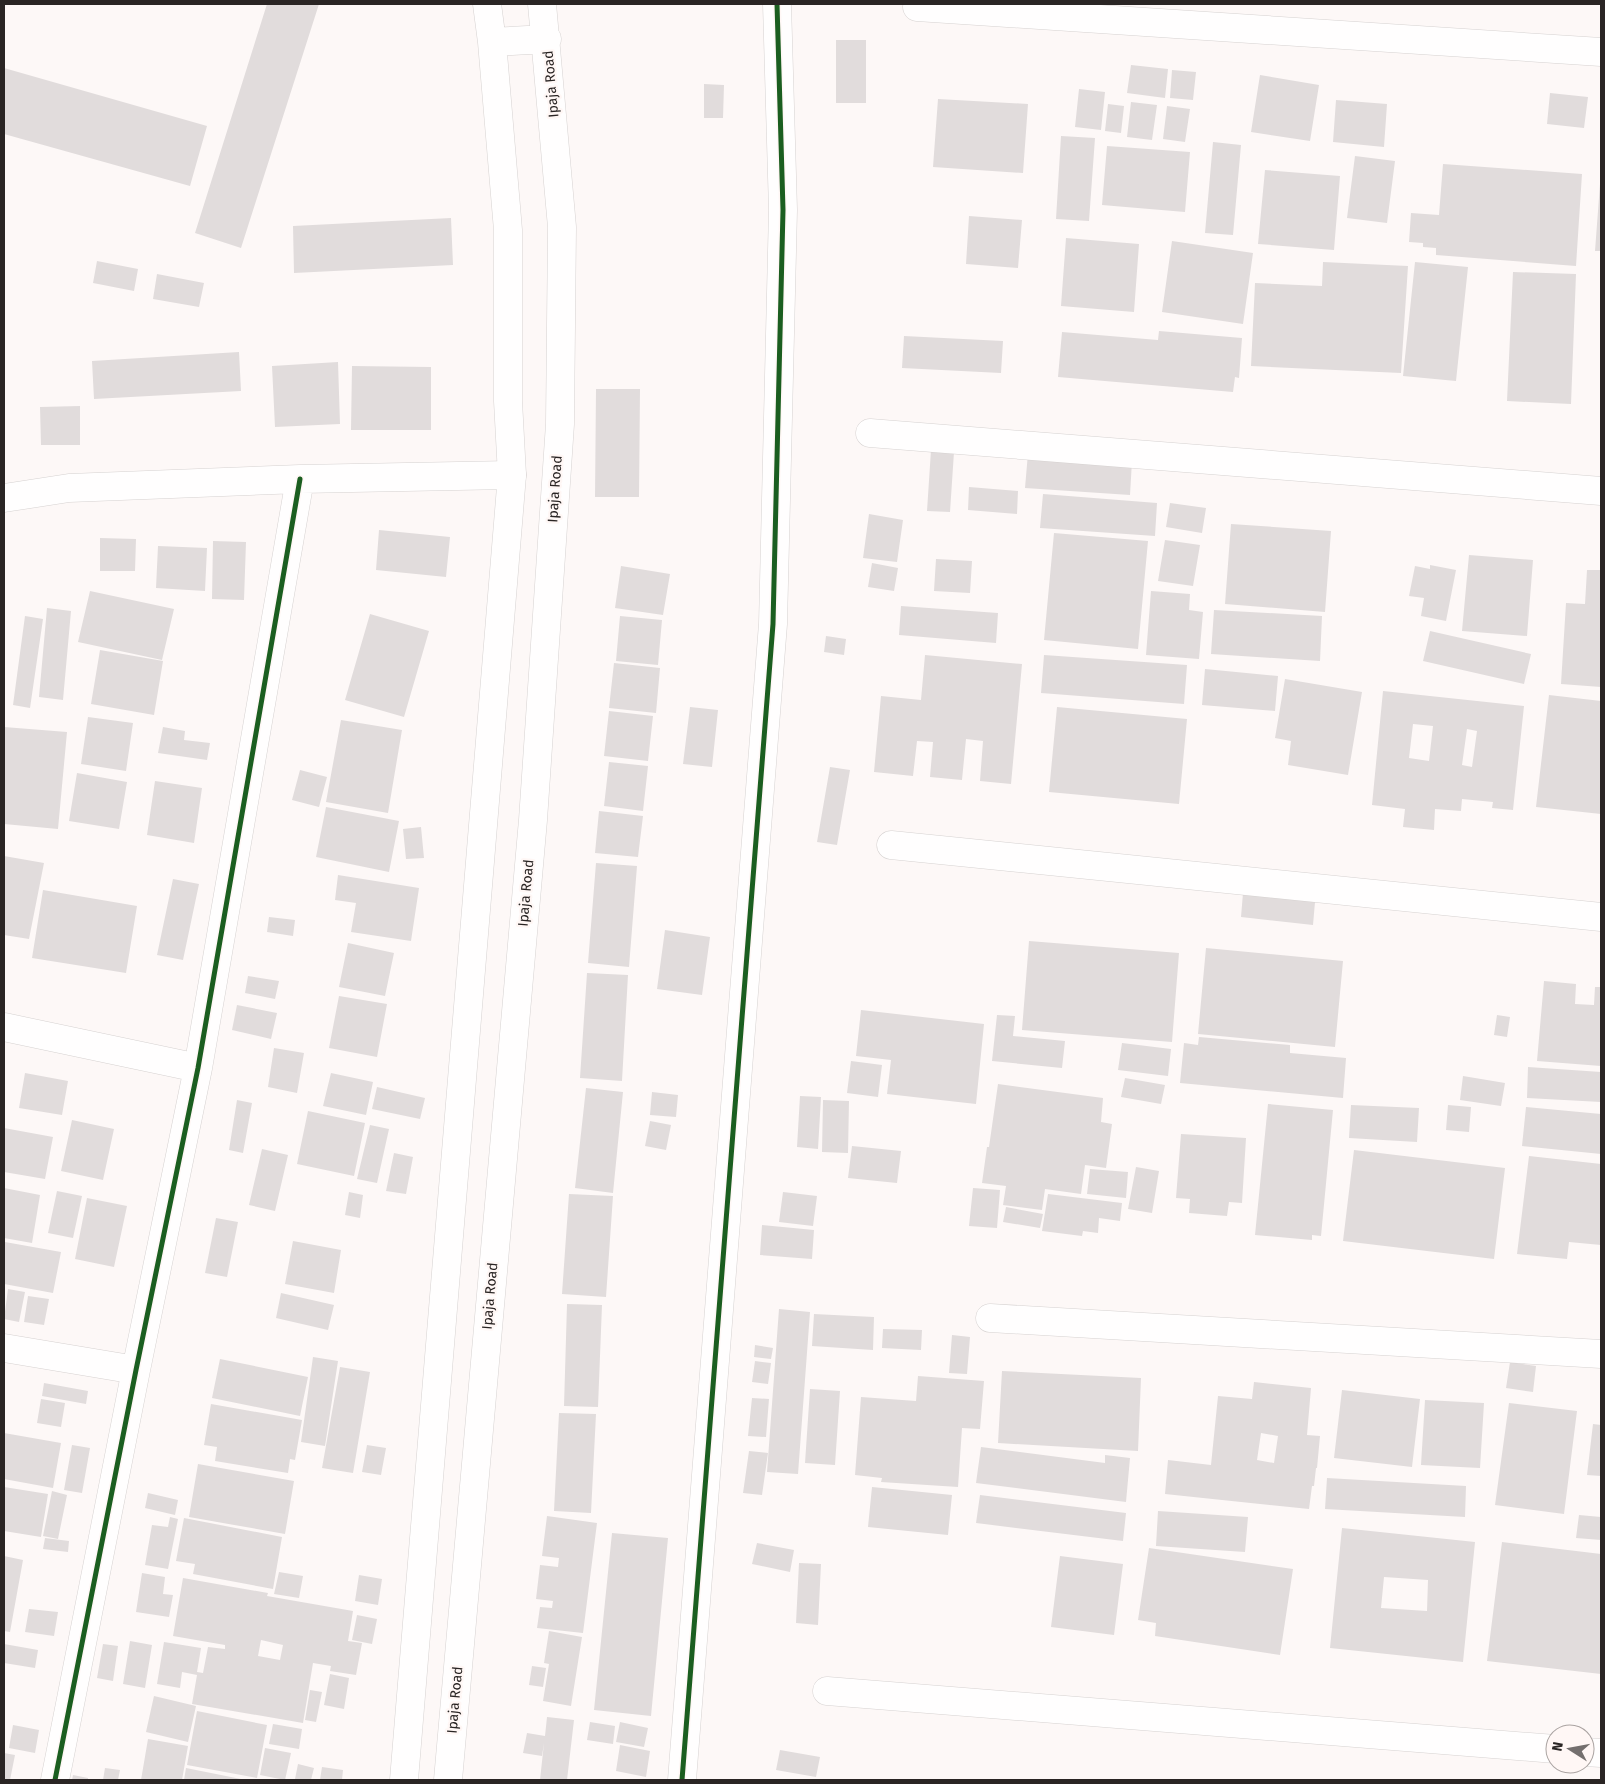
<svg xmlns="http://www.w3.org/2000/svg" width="1605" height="1784" font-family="'Fira Sans',sans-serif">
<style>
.building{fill:#e1dcdc;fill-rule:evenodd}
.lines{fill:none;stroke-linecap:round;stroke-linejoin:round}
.minor-casing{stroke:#d6d2d1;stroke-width:29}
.major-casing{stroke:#d6d2d1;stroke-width:29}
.minor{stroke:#fffefe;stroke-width:28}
.major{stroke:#fffefe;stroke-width:28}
.cycleway-casing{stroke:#fff7f5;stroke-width:8}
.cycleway{stroke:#1b5e20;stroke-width:5}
.labels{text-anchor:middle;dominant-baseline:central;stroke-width:4.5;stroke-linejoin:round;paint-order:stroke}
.street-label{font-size:14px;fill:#2a2524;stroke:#fff7f5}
</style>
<rect width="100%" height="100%" fill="#fdf8f7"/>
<path class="building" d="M 267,4 L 319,4 L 241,248 L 195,233 Z
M 836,40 L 866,40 L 866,103 L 836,103 Z
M 1131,65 L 1168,69 L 1165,98 L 1127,93 Z
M 4,68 L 207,126 L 190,186 L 4,134 Z
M 1172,70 L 1196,72 L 1193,100 L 1170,98 Z
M 1260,75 L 1319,85 L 1310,141 L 1251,132 Z
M 704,84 L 724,85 L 723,118 L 704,118 Z
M 1079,89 L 1105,92 L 1101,130 L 1075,127 Z
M 1550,93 L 1588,97 L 1584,128 L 1547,124 Z
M 938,99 L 1028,104 L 1023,173 L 933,167 Z
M 1336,100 L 1387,104 L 1384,147 L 1333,142 Z
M 1131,102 L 1157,105 L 1152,140 L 1127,137 Z
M 1108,104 L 1124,106 L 1121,133 L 1105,131 Z
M 1167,106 L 1190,109 L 1185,142 L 1163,139 Z
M 1061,136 L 1095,138 L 1089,221 L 1056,219 Z
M 1213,142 L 1241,145 L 1233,235 L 1205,233 Z
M 1107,146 L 1190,152 L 1185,212 L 1102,205 Z
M 1355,156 L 1395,161 L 1387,223 L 1347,218 Z
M 1443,164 L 1582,174 L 1576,266 L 1436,255 L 1436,248 L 1423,247 L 1423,243 L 1409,242 L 1411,213 L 1439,215 Z
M 1265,170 L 1340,176 L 1334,250 L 1258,244 Z
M 1600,184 L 1601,184 L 1601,251 L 1595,251 Z
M 969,216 L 1022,220 L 1018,268 L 966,264 Z
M 451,218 L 453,265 L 294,273 L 293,226 Z
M 1066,238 L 1139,244 L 1134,312 L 1061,306 Z
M 1172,241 L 1253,253 L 1243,324 L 1162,312 Z
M 97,261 L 138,269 L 134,291 L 93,283 Z
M 1323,262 L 1408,266 L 1401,373 L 1251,366 L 1255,283 L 1322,286 Z
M 1415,262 L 1468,267 L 1456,381 L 1403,376 Z
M 1513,272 L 1576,274 L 1571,404 L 1507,401 Z
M 157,274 L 204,283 L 199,307 L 153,299 Z
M 1159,331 L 1242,338 L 1239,378 L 1235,377 L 1233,392 L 1058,377 L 1062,332 L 1158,340 Z
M 904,336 L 1003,341 L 1001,373 L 902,368 Z
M 239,352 L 241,391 L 94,399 L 92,361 Z
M 338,362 L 340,424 L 275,427 L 272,366 Z
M 352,366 L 431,367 L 431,430 L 351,430 Z
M 596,389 L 640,389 L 639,497 L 595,497 Z
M 80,406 L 80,445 L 41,445 L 40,407 Z
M 931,450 L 954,452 L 950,512 L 927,511 Z
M 1028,453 L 1132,461 L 1130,495 L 1025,488 Z
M 969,487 L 1018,491 L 1017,514 L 968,510 Z
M 1043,494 L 1157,503 L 1155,536 L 1040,528 Z
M 1170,503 L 1206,508 L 1202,533 L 1166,527 Z
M 869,514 L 903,520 L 897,562 L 863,558 Z
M 1231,524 L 1331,531 L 1325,612 L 1225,604 Z
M 379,530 L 450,537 L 446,577 L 376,570 Z
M 1054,533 L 1148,541 L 1138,649 L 1044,640 Z
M 100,538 L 136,539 L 135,571 L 100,571 Z
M 1165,540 L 1200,545 L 1193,586 L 1158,581 Z
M 213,541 L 246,542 L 244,600 L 212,599 Z
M 158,546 L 207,548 L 205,591 L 156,588 Z
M 1469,555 L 1533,560 L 1527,636 L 1462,631 Z
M 936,559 L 972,561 L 970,593 L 934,591 Z
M 872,563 L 898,568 L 894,591 L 868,587 Z
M 1430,565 L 1456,570 L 1446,621 L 1421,616 L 1424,598 L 1409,596 L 1415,566 L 1430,569 Z
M 621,566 L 670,574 L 663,615 L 615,608 Z
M 1587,570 L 1601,570 L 1601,687 L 1561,684 L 1566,603 L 1585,604 Z
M 90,591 L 174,609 L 162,660 L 78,642 Z
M 1151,591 L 1190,594 L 1189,610 L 1203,612 L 1199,659 L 1146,655 Z
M 901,606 L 998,613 L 996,643 L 899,635 Z
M 47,608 L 71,611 L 63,700 L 39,697 Z
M 1214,610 L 1322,616 L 1320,661 L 1211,654 Z
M 370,614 L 429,631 L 404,717 L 345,700 Z
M 25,616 L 43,619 L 30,708 L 13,705 Z
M 620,616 L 662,620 L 658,665 L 616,661 Z
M 1430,631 L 1531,654 L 1524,684 L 1423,661 Z
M 826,636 L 846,639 L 844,655 L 824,652 Z
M 100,650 L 163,661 L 154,715 L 91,704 Z
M 925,655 L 1022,664 L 1011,784 L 980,781 L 983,741 L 966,739 L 962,780 L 930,777 L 933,742 L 917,741 L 913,776 L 874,772 L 881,696 L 921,700 Z
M 1044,655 L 1187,665 L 1184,704 L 1041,693 Z
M 614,663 L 660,668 L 656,713 L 609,708 Z
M 1205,669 L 1278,676 L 1275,711 L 1202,705 Z
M 1285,679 L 1362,692 L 1348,775 L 1288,765 L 1291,741 L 1275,738 Z
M 1383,691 L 1524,706 L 1513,810 L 1492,808 L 1493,802 L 1462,799 L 1461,811 L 1435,809 L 1434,830 L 1403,827 L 1405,809 L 1372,805 ZM 1413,724 L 1433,726 L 1429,761 L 1409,758 ZM 1467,729 L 1477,731 L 1472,767 L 1462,765 Z
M 1549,695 L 1601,701 L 1601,814 L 1536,807 Z
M 690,707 L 718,710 L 712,767 L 683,764 Z
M 1057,707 L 1187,719 L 1179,804 L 1049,792 Z
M 609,711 L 653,716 L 648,761 L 604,756 Z
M 88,717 L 133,723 L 126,771 L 81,764 Z
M 341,720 L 402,730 L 388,813 L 326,802 Z
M 4,727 L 67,732 L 58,829 L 4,824 Z
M 163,727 L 185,731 L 184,740 L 210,743 L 207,760 L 158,753 Z
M 609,762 L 648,766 L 643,811 L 604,806 Z
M 830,767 L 850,770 L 837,845 L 817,842 Z
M 300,770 L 327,777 L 319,807 L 292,800 Z
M 77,773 L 127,782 L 119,829 L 69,821 Z
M 155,781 L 202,788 L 194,843 L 147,835 Z
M 326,807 L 399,821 L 389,872 L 316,857 Z
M 599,811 L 643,816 L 638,857 L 595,853 Z
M 421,827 L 424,858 L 406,859 L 403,829 Z
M 4,856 L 44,863 L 29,939 L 4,935 Z
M 596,863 L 637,866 L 629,967 L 588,963 Z
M 338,875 L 419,888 L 411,941 L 351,932 L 356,903 L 335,900 Z
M 173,879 L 199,884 L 183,960 L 157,955 Z
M 43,890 L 137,906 L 126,973 L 32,958 Z
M 1243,893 L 1315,902 L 1313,925 L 1241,917 Z
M 269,917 L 295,920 L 293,936 L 267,932 Z
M 665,930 L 710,937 L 702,995 L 657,989 Z
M 1029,941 L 1179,953 L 1172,1042 L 1022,1030 Z
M 348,943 L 394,953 L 385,996 L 339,987 Z
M 1206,948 L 1343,961 L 1335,1047 L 1198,1034 Z
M 587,973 L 628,975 L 622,1081 L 580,1078 Z
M 248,976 L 279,981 L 275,999 L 245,993 Z
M 1544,981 L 1576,984 L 1575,1004 L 1594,1005 L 1595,987 L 1601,987 L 1601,1066 L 1537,1061 Z
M 339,996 L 387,1004 L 377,1057 L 329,1048 Z
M 237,1005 L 277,1013 L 271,1039 L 232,1030 Z
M 861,1010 L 984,1024 L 976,1104 L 887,1094 L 891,1060 L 856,1056 Z
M 997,1015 L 1015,1016 L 1013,1036 L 1065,1041 L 1062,1068 L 992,1061 Z
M 1497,1015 L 1510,1017 L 1507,1037 L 1494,1035 Z
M 1199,1037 L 1290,1045 L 1290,1053 L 1346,1058 L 1343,1098 L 1180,1083 L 1184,1043 L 1198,1045 Z
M 1122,1043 L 1171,1049 L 1168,1076 L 1118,1070 Z
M 274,1048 L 304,1053 L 297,1093 L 268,1087 Z
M 851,1061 L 882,1065 L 878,1097 L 847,1093 Z
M 1528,1067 L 1601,1072 L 1601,1102 L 1527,1098 Z
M 25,1073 L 68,1081 L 62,1115 L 19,1108 Z
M 331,1073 L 373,1082 L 366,1115 L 323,1106 Z
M 1463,1076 L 1505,1083 L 1501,1106 L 1460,1100 Z
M 1125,1078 L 1165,1085 L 1161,1104 L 1121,1097 Z
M 998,1084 L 1103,1098 L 1101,1122 L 1112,1124 L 1106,1168 L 1085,1165 L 1081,1194 L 1045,1189 L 1042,1210 L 1003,1205 L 1006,1186 L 982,1183 L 987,1147 L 989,1147 Z
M 377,1087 L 425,1098 L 420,1119 L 372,1109 Z
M 586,1088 L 623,1092 L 613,1193 L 575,1188 Z
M 652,1092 L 678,1095 L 676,1117 L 650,1115 Z
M 800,1096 L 821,1097 L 818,1149 L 797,1147 Z
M 237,1100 L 252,1103 L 243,1153 L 229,1150 Z
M 823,1100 L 849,1101 L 848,1153 L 822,1152 Z
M 1268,1104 L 1333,1110 L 1321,1236 L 1312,1235 L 1312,1240 L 1255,1235 Z
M 1351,1105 L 1419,1108 L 1417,1142 L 1349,1138 Z
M 1448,1105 L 1471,1107 L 1469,1132 L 1446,1130 Z
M 1526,1107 L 1601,1114 L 1601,1154 L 1522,1146 Z
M 308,1111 L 365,1123 L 354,1176 L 297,1164 Z
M 72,1120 L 114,1129 L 103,1180 L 61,1171 Z
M 650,1121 L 671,1125 L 666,1150 L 645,1146 Z
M 370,1125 L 389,1129 L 377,1183 L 357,1179 Z
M 4,1128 L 53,1137 L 45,1179 L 4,1172 Z
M 1181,1134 L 1246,1138 L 1242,1203 L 1229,1202 L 1227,1216 L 1189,1213 L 1190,1199 L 1176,1198 Z
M 852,1146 L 901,1151 L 897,1183 L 848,1178 Z
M 262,1149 L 288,1155 L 275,1211 L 249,1205 Z
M 1354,1150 L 1505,1168 L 1494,1259 L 1343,1241 Z
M 394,1153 L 413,1157 L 406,1194 L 386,1191 Z
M 1529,1156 L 1601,1164 L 1601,1245 L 1569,1242 L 1567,1259 L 1517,1254 Z
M 1136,1167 L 1159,1171 L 1152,1213 L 1128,1209 Z
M 1090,1169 L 1128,1172 L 1126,1198 L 1087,1194 Z
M 4,1188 L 40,1195 L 32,1243 L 4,1238 Z
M 973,1188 L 1000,1190 L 997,1228 L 969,1226 Z
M 57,1191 L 82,1196 L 73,1238 L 48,1233 Z
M 349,1192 L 363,1195 L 360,1218 L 345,1215 Z
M 783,1192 L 817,1196 L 813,1226 L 779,1222 Z
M 569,1194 L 613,1196 L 606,1297 L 562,1294 Z
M 1048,1194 L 1122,1203 L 1120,1221 L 1099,1218 L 1098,1233 L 1083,1231 L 1082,1236 L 1042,1231 Z
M 87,1198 L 127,1206 L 114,1267 L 75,1259 Z
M 1006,1207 L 1043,1214 L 1040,1228 L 1003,1222 Z
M 216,1218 L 238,1222 L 227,1277 L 205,1273 Z
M 762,1225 L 814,1230 L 812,1259 L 760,1255 Z
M 293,1241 L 341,1250 L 334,1293 L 285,1284 Z
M 5,1242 L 61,1252 L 53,1293 L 4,1284 Z
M 8,1289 L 25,1292 L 19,1322 L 4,1319 Z
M 281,1293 L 334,1305 L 328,1330 L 276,1318 Z
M 28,1296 L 49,1299 L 44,1325 L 24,1322 Z
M 567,1304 L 602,1305 L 598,1407 L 564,1406 Z
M 779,1309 L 810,1312 L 798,1474 L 767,1472 Z
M 814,1314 L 874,1317 L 873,1350 L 812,1346 Z
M 883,1329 L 922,1330 L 921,1350 L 882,1348 Z
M 952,1335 L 970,1337 L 967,1374 L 949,1373 Z
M 755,1345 L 773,1348 L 771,1359 L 754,1357 Z
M 313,1357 L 338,1361 L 325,1446 L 301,1442 Z
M 220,1359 L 308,1377 L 300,1416 L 212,1398 Z
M 755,1361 L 771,1363 L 768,1384 L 752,1382 Z
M 1510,1362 L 1536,1366 L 1533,1392 L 1506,1388 Z
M 340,1367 L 370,1372 L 353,1473 L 322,1468 Z
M 1002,1371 L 1141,1378 L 1138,1451 L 998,1443 Z
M 918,1376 L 984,1381 L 980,1429 L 962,1428 L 958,1487 L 881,1482 L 882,1478 L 855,1475 L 861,1397 L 916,1401 Z
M 1254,1382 L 1311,1388 L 1307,1435 L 1320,1436 L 1317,1468 L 1316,1468 L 1314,1486 L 1312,1486 L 1309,1509 L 1165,1494 L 1168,1460 L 1211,1465 L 1218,1396 L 1252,1399 ZM 1261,1433 L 1278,1436 L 1274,1463 L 1257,1460 Z
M 44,1383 L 88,1391 L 86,1404 L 42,1396 Z
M 810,1389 L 840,1391 L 835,1465 L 805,1463 Z
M 1342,1390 L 1420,1399 L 1412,1467 L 1334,1458 Z
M 752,1398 L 769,1399 L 766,1437 L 748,1436 Z
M 41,1399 L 65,1403 L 61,1427 L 37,1423 Z
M 1425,1400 L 1484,1403 L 1480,1468 L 1421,1465 Z
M 1509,1403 L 1577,1411 L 1564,1514 L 1495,1505 Z
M 211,1404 L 302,1420 L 295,1460 L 290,1459 L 288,1473 L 215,1461 L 217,1447 L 204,1445 Z
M 559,1413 L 596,1414 L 591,1513 L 554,1511 Z
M 1593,1424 L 1601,1425 L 1601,1476 L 1587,1475 Z
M 4,1433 L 61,1443 L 53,1488 L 4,1479 Z
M 72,1445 L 90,1448 L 82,1493 L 64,1490 Z
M 367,1445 L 386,1448 L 381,1475 L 362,1472 Z
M 981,1447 L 1105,1463 L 1105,1455 L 1130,1458 L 1126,1502 L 976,1483 Z
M 749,1451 L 768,1453 L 762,1495 L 743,1493 Z
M 198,1464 L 294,1481 L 285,1534 L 189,1517 Z
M 1327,1478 L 1466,1486 L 1465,1517 L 1325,1509 Z
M 4,1487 L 48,1494 L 41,1537 L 4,1531 Z
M 872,1487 L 952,1495 L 948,1535 L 868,1527 Z
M 52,1491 L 67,1495 L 58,1539 L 43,1536 Z
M 148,1493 L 178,1500 L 175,1515 L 145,1508 Z
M 980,1495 L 1126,1513 L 1123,1541 L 976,1523 Z
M 1158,1511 L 1248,1517 L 1245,1552 L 1156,1546 Z
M 1579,1515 L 1601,1517 L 1601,1540 L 1576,1538 Z
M 547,1516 L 597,1523 L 583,1633 L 537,1628 L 540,1607 L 552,1608 L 553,1601 L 536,1599 L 540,1565 L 558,1567 L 559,1558 L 542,1556 Z
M 170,1517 L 178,1519 L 168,1569 L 145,1565 L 152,1525 L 168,1527 Z
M 184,1518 L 282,1537 L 273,1589 L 193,1574 L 195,1564 L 176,1561 Z
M 1342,1528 L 1475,1542 L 1463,1662 L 1330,1648 ZM 1384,1577 L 1428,1580 L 1427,1611 L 1381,1608 Z
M 612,1533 L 668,1538 L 651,1716 L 594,1710 Z
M 45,1538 L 69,1541 L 68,1552 L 43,1549 Z
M 1502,1542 L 1601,1554 L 1601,1674 L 1487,1661 Z
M 757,1543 L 794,1550 L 790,1572 L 752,1564 Z
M 1149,1548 L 1293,1569 L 1280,1655 L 1155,1636 L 1156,1623 L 1138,1620 Z
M 4,1556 L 23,1560 L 10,1632 L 4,1631 Z
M 1060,1556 L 1123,1564 L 1114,1635 L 1051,1627 Z
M 799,1563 L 821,1564 L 818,1625 L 796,1623 Z
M 279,1572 L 303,1576 L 299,1598 L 274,1594 Z
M 142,1573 L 165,1577 L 163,1594 L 173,1595 L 169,1617 L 136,1612 Z
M 359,1575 L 382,1579 L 378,1605 L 355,1601 Z
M 183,1578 L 268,1593 L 267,1596 L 353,1611 L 348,1641 L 362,1643 L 356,1675 L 330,1671 L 331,1666 L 313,1663 L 303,1723 L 192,1704 L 197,1675 L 182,1672 L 180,1688 L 157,1684 L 164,1642 L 201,1648 L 197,1672 L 203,1673 L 208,1647 L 225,1649 L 225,1645 L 173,1636 ZM 261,1640 L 283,1645 L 280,1660 L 258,1656 Z
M 29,1609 L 58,1612 L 54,1636 L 25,1632 Z
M 357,1615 L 377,1619 L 372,1644 L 352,1640 Z
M 549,1631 L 582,1637 L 571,1706 L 543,1701 L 549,1664 L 544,1663 Z
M 130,1641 L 152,1645 L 145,1688 L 123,1684 Z
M 4,1644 L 38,1650 L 35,1668 L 4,1663 Z
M 103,1644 L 118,1646 L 113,1681 L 97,1678 Z
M 532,1666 L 546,1668 L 543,1687 L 529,1685 Z
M 330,1674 L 349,1678 L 344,1709 L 324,1705 Z
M 310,1690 L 322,1692 L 316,1722 L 305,1720 Z
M 154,1696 L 196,1706 L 188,1742 L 146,1732 Z
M 197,1711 L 267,1725 L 257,1778 L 187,1765 Z
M 547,1717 L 574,1720 L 567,1780 L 540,1780 L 544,1743 L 542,1756 L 523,1753 L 527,1733 L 545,1736 Z
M 590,1722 L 615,1726 L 613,1744 L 587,1740 Z
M 620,1722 L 648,1728 L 644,1747 L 616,1742 Z
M 273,1724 L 302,1729 L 299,1749 L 269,1744 Z
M 13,1725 L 39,1730 L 35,1753 L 9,1748 Z
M 148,1739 L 188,1746 L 182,1780 L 141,1780 Z
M 620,1745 L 650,1751 L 646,1777 L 616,1771 Z
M 265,1748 L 291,1753 L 285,1780 L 260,1775 Z
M 780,1750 L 820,1757 L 816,1777 L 776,1770 Z
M 4,1753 L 15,1755 L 10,1780 L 4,1780 Z
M 298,1764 L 314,1768 L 311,1780 L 295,1779 Z
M 322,1767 L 343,1770 L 342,1780 L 320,1780 Z
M 105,1768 L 120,1770 L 118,1780 L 103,1780 Z
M 186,1768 L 241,1779 L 241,1780 L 184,1780 Z
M 73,1775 L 88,1778 L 88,1780 L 72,1780 Z"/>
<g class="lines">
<defs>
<path id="minor" d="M 917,7 L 1601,52
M 870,433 L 1601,491
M 4,498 L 69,488 L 300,479 L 512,475
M 891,845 L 1601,917
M 4,1027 L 198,1068
M 990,1318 L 1601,1354
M 4,1348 L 136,1370
M 827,1691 L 1555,1749
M 1585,1752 L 1601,1753
M 55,1780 L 136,1370 L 198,1068 L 300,479
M 682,1780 L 773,624 L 783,210 L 777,4"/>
<path id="major" d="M 492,42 L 547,39
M 404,1780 L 512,475 L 508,401 L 508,230 L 492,42 L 487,4
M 448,1780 L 533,820 L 560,424 L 562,227 L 542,4"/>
</defs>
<use href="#minor" class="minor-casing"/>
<use href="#major" class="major-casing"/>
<use href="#minor" class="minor"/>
<use href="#major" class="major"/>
<defs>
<path id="cycleway" d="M 55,1780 L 136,1370 L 198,1068 L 300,479
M 682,1780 L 773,624 L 783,210 L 777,4"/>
</defs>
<use href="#cycleway" class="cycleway-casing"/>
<use href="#cycleway" class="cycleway"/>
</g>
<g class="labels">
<g class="street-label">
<text transform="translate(551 84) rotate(-95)">Ipaja Road</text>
<text transform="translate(555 489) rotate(-86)">Ipaja Road</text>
<text transform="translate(526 893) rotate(-85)">Ipaja Road</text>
<text transform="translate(490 1296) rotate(-85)">Ipaja Road</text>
<text transform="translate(455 1700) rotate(-85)">Ipaja Road</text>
</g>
</g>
<rect width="1605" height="1784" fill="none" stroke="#2a2524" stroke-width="10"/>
<g transform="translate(1570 1749) rotate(281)"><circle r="24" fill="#fff7f5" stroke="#aaa3a1"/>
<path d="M0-4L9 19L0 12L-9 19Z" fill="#746f6e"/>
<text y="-8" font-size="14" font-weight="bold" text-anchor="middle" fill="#2a2524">N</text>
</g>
</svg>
